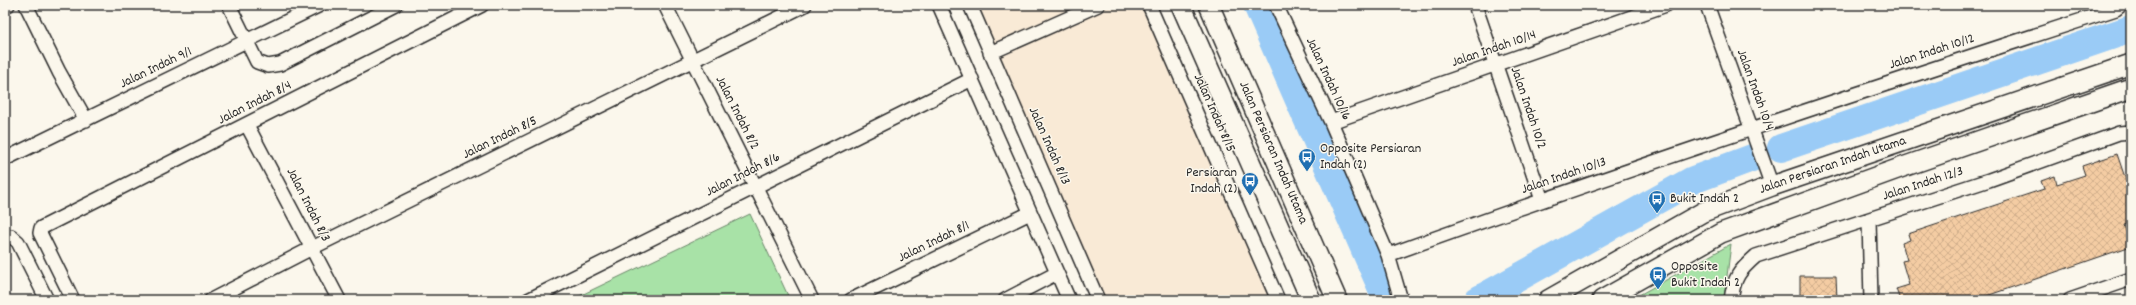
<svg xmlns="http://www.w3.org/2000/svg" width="2136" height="305" font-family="Dekko,sans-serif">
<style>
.built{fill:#f9ead6}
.park{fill:#a8e2a7;stroke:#6a8669}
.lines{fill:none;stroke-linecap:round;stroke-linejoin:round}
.river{stroke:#9acbf6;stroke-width:28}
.building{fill:url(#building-cross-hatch);stroke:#2b2b2b}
.street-casing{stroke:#2b2b2b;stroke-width:16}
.secondary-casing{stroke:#2b2b2b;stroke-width:22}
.street{stroke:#fbf7ec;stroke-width:13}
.secondary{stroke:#fbf7ec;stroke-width:19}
.labels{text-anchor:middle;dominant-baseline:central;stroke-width:3;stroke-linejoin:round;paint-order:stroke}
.street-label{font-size:14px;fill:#2b2b2b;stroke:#fbf7ec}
.poi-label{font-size:14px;fill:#2b2b2b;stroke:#fbf7ec;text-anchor:start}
</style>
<defs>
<pattern id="building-cross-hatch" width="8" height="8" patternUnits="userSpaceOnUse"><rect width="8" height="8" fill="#f4cca3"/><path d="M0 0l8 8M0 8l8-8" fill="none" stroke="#d1af8c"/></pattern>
</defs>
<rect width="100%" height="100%" fill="#fbf7ec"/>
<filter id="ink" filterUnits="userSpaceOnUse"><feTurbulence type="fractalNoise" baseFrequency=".025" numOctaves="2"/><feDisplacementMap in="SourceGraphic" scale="8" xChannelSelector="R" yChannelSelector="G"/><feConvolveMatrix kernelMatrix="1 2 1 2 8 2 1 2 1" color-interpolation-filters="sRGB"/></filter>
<g filter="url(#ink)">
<path class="built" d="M 976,5 L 1142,5 L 1272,300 L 1104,300 Z"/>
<path class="park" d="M 750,214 L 790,300 L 571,300 Z
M 1731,244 L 1724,300 L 1630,300 Z"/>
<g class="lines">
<path class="river" d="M 1257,5 L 1387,300
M 1781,148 L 2131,29
M 1478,300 L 1693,180 L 1752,158"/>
</g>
<path class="building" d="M 2117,154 L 2131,195 L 2131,223 L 2124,225 L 2131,246 L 1975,300 L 1900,300 L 1896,289 L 1909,285 L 1902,261 L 1907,260 L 1902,243 L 1910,240 L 1908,234 L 2044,189 L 2041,181 L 2055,176 L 2057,184 L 2085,175 L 2082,166 Z
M 1800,276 L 1836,276 L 1837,300 L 1800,300 Z"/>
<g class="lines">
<defs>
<path id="street" d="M 26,5 L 59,72 L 86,120
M 229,5 L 257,62 L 268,66 L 280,64 L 396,5
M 665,5 L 812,300
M 939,5 L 1069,300
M 970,5 L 1098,300
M 1149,5 L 1278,300
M 1276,5 L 1331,122 L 1388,255 L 1401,300
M 1475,5 L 1542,200
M 1707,5 L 1772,186
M 5,6 L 8,5
M 990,53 L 1098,5
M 1331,122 L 1666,5
M 247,125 L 339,300
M 5,159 L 320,5
M 1869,219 L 1871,300
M 5,236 L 11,236 L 18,242 L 47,300
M 1388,255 C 1629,168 1872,88 2116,9 L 2121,5
M 73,300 L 40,233 L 41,228 L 482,5
M 211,300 L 312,248 L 805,5
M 528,300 L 972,79
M 851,300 L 1030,213
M 1005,300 L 1057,273
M 1731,300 C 1734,277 1739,271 1756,256 L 1989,180 L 2119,133 L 2131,132
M 2070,300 L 2131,279"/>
<g id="secondary">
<path d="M 1181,5 L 1311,300"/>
<path id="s1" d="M 1209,5 L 1337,300"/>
<path id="s2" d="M 1548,300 L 1703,212 L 1772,186 L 2131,64"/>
<path d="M 1602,300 L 1721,233 L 1900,168 L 2131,88"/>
</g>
</defs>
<use href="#street" class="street-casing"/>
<use href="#secondary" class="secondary-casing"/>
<use href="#street" class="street"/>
<use href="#secondary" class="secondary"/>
</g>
</g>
<defs>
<symbol id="bus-pin" viewBox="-11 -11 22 30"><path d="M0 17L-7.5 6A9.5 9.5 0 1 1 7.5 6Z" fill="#1f6fb2" stroke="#fbf7ec"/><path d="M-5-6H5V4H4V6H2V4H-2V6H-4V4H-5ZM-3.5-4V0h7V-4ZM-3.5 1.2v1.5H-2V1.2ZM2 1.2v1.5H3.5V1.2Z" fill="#fff"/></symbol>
</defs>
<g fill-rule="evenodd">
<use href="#bus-pin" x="1297" y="147" width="20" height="27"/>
<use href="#bus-pin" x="1240" y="171" width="20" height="27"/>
<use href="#bus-pin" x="1647" y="189" width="20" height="27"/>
<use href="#bus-pin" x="1648" y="265" width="20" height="27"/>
</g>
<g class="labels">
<g class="street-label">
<text transform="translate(1494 49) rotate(-19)">Jalan Indah 10/14</text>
<text transform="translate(1932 52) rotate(-18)">Jalan Indah 10/12</text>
<text transform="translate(156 68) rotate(-26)">Jalan Indah 9/1</text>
<text transform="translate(1328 79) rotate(65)">Jalan Indah 10/16</text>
<text transform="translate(1755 90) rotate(70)">Jalan Indah 10/4</text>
<text transform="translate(255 103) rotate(-27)">Jalan Indah 8/4</text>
<text transform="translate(1528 108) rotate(71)">Jalan Indah 10/2</text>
<text transform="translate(737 113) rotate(63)">Jalan Indah 8/2</text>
<text transform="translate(1214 113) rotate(66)">Jalan Indah 8/15</text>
<text transform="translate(500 138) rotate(-26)">Jalan Indah 8/5</text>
<text transform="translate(1049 146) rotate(66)">Jalan Indah 8/13</text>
<text stroke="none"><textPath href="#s1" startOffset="161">Jalan Persiaran Indah Utama</textPath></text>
<text stroke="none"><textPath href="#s2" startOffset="316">Jalan Persiaran Indah Utama</textPath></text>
<text transform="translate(743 175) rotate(-27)">Jalan Indah 8/6</text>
<text transform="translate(1564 176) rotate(-19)">Jalan Indah 10/13</text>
<text transform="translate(1923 184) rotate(-18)">Jalan Indah 12/3</text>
<text transform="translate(308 205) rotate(63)">Jalan Indah 8/3</text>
<text transform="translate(934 242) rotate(-26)">Jalan Indah 8/1</text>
</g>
<g class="poi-label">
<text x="1320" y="149">Opposite Persiaran<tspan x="1320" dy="16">Indah (2)</tspan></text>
<text x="1237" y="173" text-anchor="end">Persiaran<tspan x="1237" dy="16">Indah (2)</tspan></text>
<text x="1670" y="199">Bukit Indah 2</text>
<text x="1671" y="267">Opposite<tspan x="1671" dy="16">Bukit Indah 2</tspan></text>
</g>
</g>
<rect width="2136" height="305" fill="none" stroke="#fbf7ec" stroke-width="20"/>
<rect x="10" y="10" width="2116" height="285" fill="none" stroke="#2b2b2b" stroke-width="1.5" filter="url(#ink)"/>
</svg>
